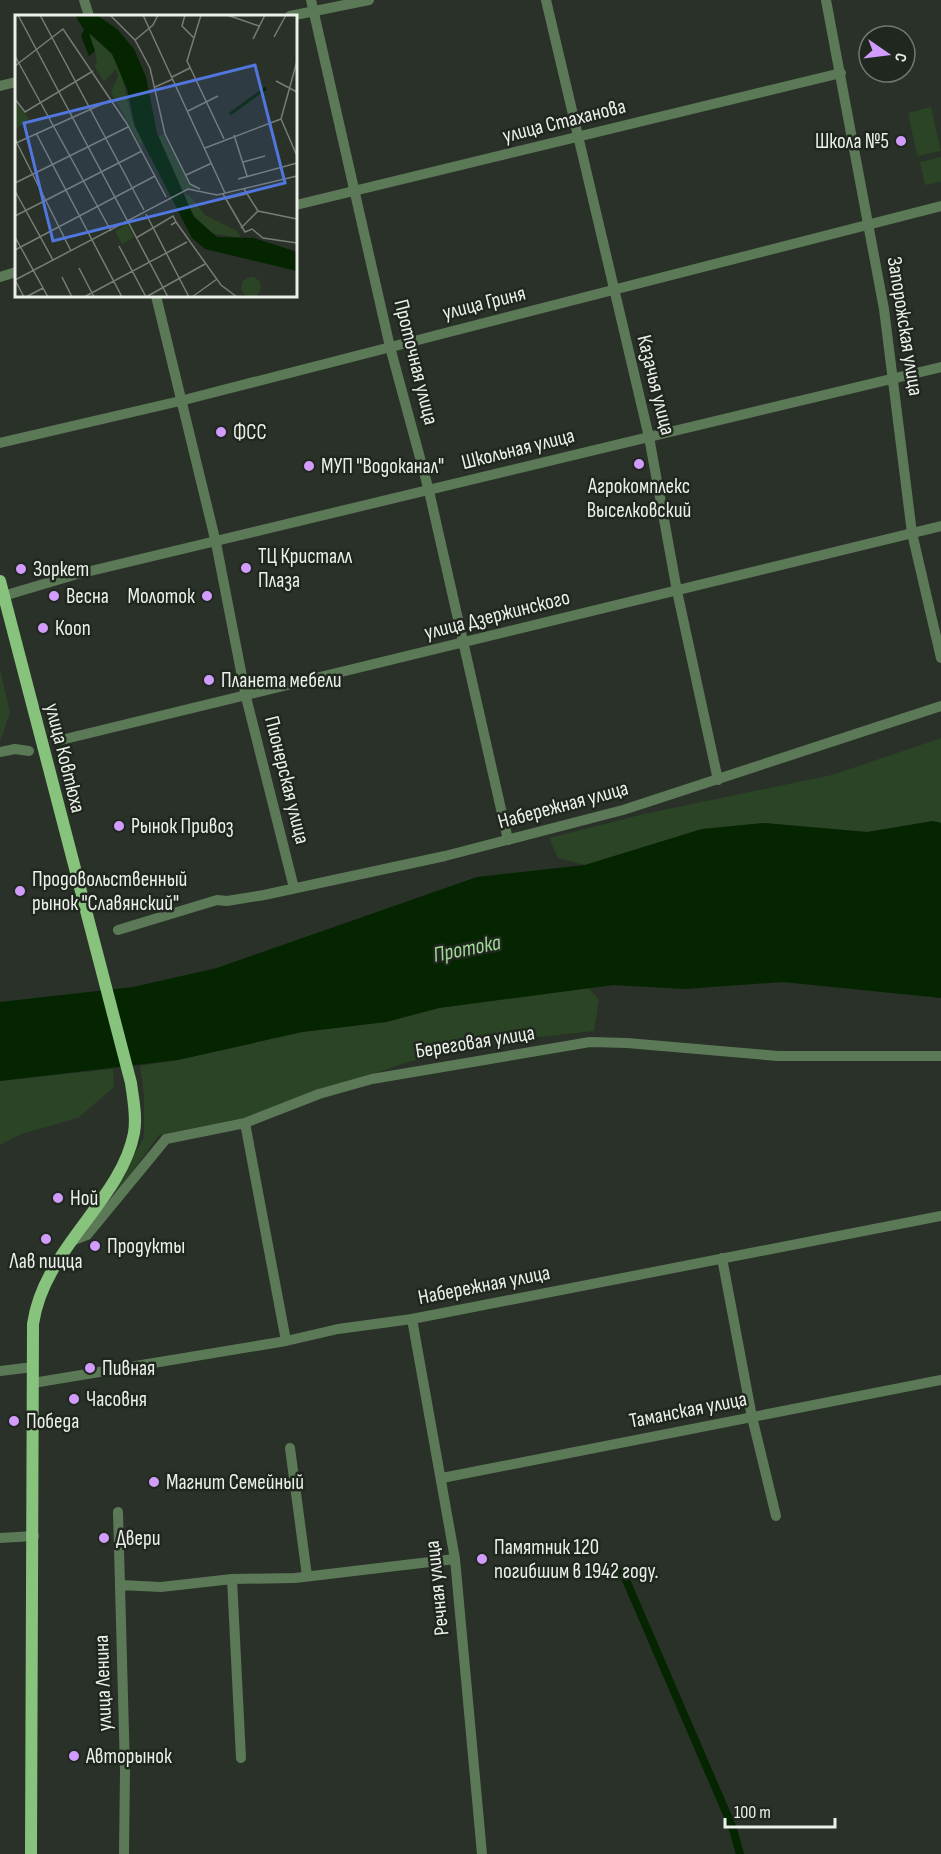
<svg xmlns="http://www.w3.org/2000/svg" width="941" height="1854" font-family="'Sofia Sans Condensed',sans-serif">
<style>
.green{fill:#2b4426}
.water{fill:#042500}
.lines{fill:none;stroke-linecap:round;stroke-linejoin:round}
.canal{stroke:#042500;stroke-width:8}
.minor{stroke:#5c7957;stroke-width:10}
.major{stroke:#88c37d;stroke-width:12}
.poi-dot{fill:#d29cfd;stroke:#20271e;stroke-width:2}
.labels{text-anchor:middle;dominant-baseline:central;stroke-width:5;stroke-linejoin:round;paint-order:stroke}
.street-label{font-size:21px;fill:#ecf0eb;stroke:#20271e}
.poi-label{font-size:21px;fill:#ecf0eb;stroke:#20271e;text-anchor:start}
.water-label{font-size:22px;font-style:italic;fill:#a2d998;stroke:#20271e}
.inset-river{fill:none;stroke:#042500;stroke-width:3}
.inset-road{fill:none;stroke:#777d76;stroke-width:1.5}
.view{fill:#5176dd;fill-opacity:0.15;stroke:#5176dd;stroke-width:3}
.inset-edge{fill:none;stroke:#ecf0eb;stroke-width:3}
</style>
<rect width="100%" height="100%" fill="#293128"/>
<path class="green" d="M 931,107 L 941,151 L 917,156 L 908,113 Z
M 941,157 L 941,182 L 925,185 L 920,162 Z
M 0,670 L 10,713 L 0,742 Z
M 941,738 L 941,823 L 933,821 L 867,832 L 764,823 L 702,829 L 585,865 L 558,858 L 549,838 L 644,814 L 832,775 Z
M 589,988 L 599,1000 L 594,1031 L 495,1042 L 408,1062 L 243,1118 L 159,1135 L 118,1191 L 114,1191 L 144,1137 L 144,1096 L 140,1066 L 178,1060 L 302,1032 L 386,1022 L 439,1008 Z
M 113,1069 L 114,1087 L 78,1118 L 21,1134 L 0,1145 L 0,1081 Z"/>
<path class="water" d="M 933,821 L 941,823 L 941,998 L 783,982 L 685,989 L 613,985 L 439,1008 L 386,1022 L 302,1032 L 178,1060 L 0,1081 L 0,1002 L 133,987 L 217,968 L 477,877 L 585,865 L 702,829 L 764,823 L 867,832 Z"/>
<g class="lines">
<path class="canal" d="M 623,1573 L 732,1826 L 740,1854"/>
<path class="minor" d="M 84,0 L 89,16
M 311,0 L 390,347 L 429,491 L 508,840
M 546,0 L 649,437 L 677,591 L 718,780
M 826,0 L 884,309 L 912,533 L 941,658
M 290,16 L 369,0
M 0,86 L 16,82
M 296,205 L 841,73
M 0,277 L 16,272
M 156,296 L 216,543 L 246,697 L 294,888
M 0,443 L 180,401 L 941,206
M 0,597 L 74,575 L 941,367
M 61,740 L 941,526
M 0,752 L 15,749 L 29,751
M 118,930 L 217,900 L 227,901 L 264,895 L 445,856 L 623,810 L 941,706
M 245,1123 L 286,1341
M 71,1241 L 87,1235 L 166,1139 L 245,1123 L 319,1094 L 372,1079 L 590,1042 L 627,1043 L 778,1056 L 941,1056
M 722,1258 L 752,1417 L 776,1516
M 412,1319 L 455,1559 L 482,1854
M 0,1371 L 33,1367
M 33,1383 L 286,1341 L 338,1329 L 412,1319 L 941,1216
M 290,1448 L 307,1576
M 442,1478 L 941,1380
M 118,1512 L 125,1770 L 124,1854
M 0,1538 L 34,1536
M 232,1579 L 241,1758
M 120,1585 L 161,1587 L 232,1579 L 295,1578 L 455,1559"/>
<path class="major" d="M 0,581 L 131,1083 C 133,1099 137,1116 134,1133 C 121,1201 44,1248 33,1324 L 31,1854"/>
</g>
<g class="poi-dot">
<circle cx="901" cy="141" r="6"/>
<circle cx="221" cy="432" r="6"/>
<circle cx="639" cy="464" r="6"/>
<circle cx="309" cy="466" r="6"/>
<circle cx="246" cy="568" r="6"/>
<circle cx="21" cy="569" r="6"/>
<circle cx="54" cy="596" r="6"/>
<circle cx="207" cy="596" r="6"/>
<circle cx="43" cy="628" r="6"/>
<circle cx="209" cy="680" r="6"/>
<circle cx="119" cy="826" r="6"/>
<circle cx="20" cy="891" r="6"/>
<circle cx="58" cy="1198" r="6"/>
<circle cx="46" cy="1239" r="6"/>
<circle cx="95" cy="1246" r="6"/>
<circle cx="90" cy="1368" r="6"/>
<circle cx="74" cy="1399" r="6"/>
<circle cx="14" cy="1421" r="6"/>
<circle cx="154" cy="1482" r="6"/>
<circle cx="104" cy="1538" r="6"/>
<circle cx="482" cy="1559" r="6"/>
<circle cx="74" cy="1756" r="6"/>
</g>
<g class="labels">
<g class="street-label">
<text transform="translate(564 121) rotate(-14)">улица Стаханова</text>
<text transform="translate(484 303) rotate(-14)">улица Гриня</text>
<text transform="translate(905 326) rotate(81)">Запорожская улица</text>
<text transform="translate(416 362) rotate(76)">Проточная улица</text>
<text transform="translate(656 385) rotate(76)">Казачья улица</text>
<text transform="translate(518 449) rotate(-14)">Школьная улица</text>
<text transform="translate(497 615) rotate(-14)">улица Дзержинского</text>
<text transform="translate(65 758) rotate(76)">улица Ковтюха</text>
<text transform="translate(287 780) rotate(76)">Пионерская улица</text>
<text transform="translate(563 805) rotate(-15)">Набережная улица</text>
<text transform="translate(475 1042) rotate(-9)">Береговая улица</text>
<text transform="translate(484 1285) rotate(-11)">Набережная улица</text>
<text transform="translate(688 1410) rotate(-11)">Таманская улица</text>
<text transform="translate(437 1588) rotate(-96)">Речная улица</text>
<text transform="translate(103 1683) rotate(-92)">улица Ленина</text>
</g>
<g class="poi-label">
<text x="889" y="141" text-anchor="end">Школа №5</text>
<text x="233" y="432">ФСС</text>
<text x="321" y="466">МУП "Водоканал"</text>
<text x="639" y="486" text-anchor="middle">Агрокомплекс<tspan x="639" dy="24">Выселковский</tspan></text>
<text x="258" y="556">ТЦ Кристалл<tspan x="258" dy="24">Плаза</tspan></text>
<text x="33" y="569">Зоркет</text>
<text x="66" y="596">Весна</text>
<text x="195" y="596" text-anchor="end">Молоток</text>
<text x="55" y="628">Кооп</text>
<text x="221" y="680">Планета мебели</text>
<text x="131" y="826">Рынок Привоз</text>
<text x="32" y="879">Продовольственный<tspan x="32" dy="24">рынок "Славянский"</tspan></text>
<text x="70" y="1198">Ной</text>
<text x="107" y="1246">Продукты</text>
<text x="46" y="1261" text-anchor="middle">Лав пицца</text>
<text x="102" y="1368">Пивная</text>
<text x="86" y="1399">Часовня</text>
<text x="26" y="1421">Победа</text>
<text x="166" y="1482">Магнит Семейный</text>
<text x="116" y="1538">Двери</text>
<text x="494" y="1547">Памятник 120<tspan x="494" dy="24">погибшим в 1942 году.</tspan></text>
<text x="86" y="1756">Авторынок</text>
</g>
<g class="water-label">
<text transform="translate(467 949) rotate(-11)">Протока</text>
</g>
</g>
<g transform="translate(15 15)">
<rect width="282" height="282" fill="#293128"/>
<path d="M 77,19 L 97,39 L 105,54 L 117,105 L 128,126 L 126,131 L 96,77 L 103,61 L 101,54 L 89,67 L 79,50 L 82,48 L 80,36 L 73,20 ZM 0,86 L 14,104 L 0,115 ZM 148,119 L 175,170 L 183,174 L 167,175 L 143,121 ZM 168,178 L 175,181 L 190,200 L 222,216 L 226,223 L 195,218 L 174,195 ZM 112,209 L 119,222 L 107,229 L 100,216 ZM226 272a10 10 0 1 1 20 0a10 10 0 1 1-20 0Z" fill="#2b4426"/>
<path d="M 60,0 L 82,0 L 103,15 L 119,34 L 131,62 L 142,118 L 179,202 L 202,222 L 239,223 L 282,237 L 282,256 L 190,234 L 177,223 L 120,112 L 112,74 L 97,39 L 74,18 L 80,36 L 74,41 L 66,21 L 69,15 Z" fill="#042500"/>
<path class="inset-river" d="M 215,99 L 251,73"/>
<path class="inset-road" d="M 3,0 L 153,282M 25,0 L 129,195M 95,0 L 120,25 L 135,53 L 150,119 L 175,169 L 185,174M 128,0 L 210,178M 170,0 L 167,11 L 179,23M 186,0 L 172,46 L 209,124M 212,0 L 244,11M 259,22 L 271,0M 238,24 L 250,0M 120,25 L 138,10 L 143,0M 0,41 L 96,216M 0,51 L 48,14 L 112,109 L 151,182M 157,62 L 175,53M 261,66 L 282,77M 140,72 L 158,64M 0,84 L 10,97 L 78,56M 173,96 L 203,81M 266,104 L 282,46M 266,104 L 282,141M 21,118 L 107,282M 219,120 L 232,161M 0,124 L 56,236M 1,128 L 96,85M 190,133 L 266,104M 228,147 L 250,141M 171,160 L 197,148M 223,164 L 282,148M 0,168 L 113,112M 229,174 L 243,196 L 282,204M 0,176 L 38,245M 208,179 L 230,217 L 237,214 L 248,223 L 282,228M 210,184 L 231,179M 131,199 L 174,282M 0,201 L 127,136M 161,207 L 206,270 L 222,282M 226,213 L 243,196M 0,222 L 33,282M 121,223 L 158,201 L 161,207 L 156,210M 104,231 L 131,282M 0,235 L 140,161M 64,253 L 79,282M 47,262 L 57,282M 0,265 L 9,282M 0,265 L 173,174 L 202,180 L 282,161M 11,282 L 28,273M 69,282 L 172,227M 131,282 L 190,249M 177,282 L 202,264"/>
<path class="view" d="M 240,50 L 270,168 L 38,226 L 9,108 Z"/>
<rect width="282" height="282" class="inset-edge"/>
</g>
<g transform="translate(887 54) rotate(104)"><circle r="28" fill="#20271e" stroke="#727770" stroke-width="1.5"/>
<path d="M0-4.5L10 22L0 15L-10 22Z" fill="#d29cfd"/>
<text y="-9" font-size="16" font-weight="bold" text-anchor="middle" fill="#ecf0eb">С</text>
</g>
<path d="M725 1818v9h110v-9" fill="none" stroke="#ecf0eb" stroke-width="3"/>
<text x="734" y="1818" font-size="18" fill="#ecf0eb" stroke="#20271e" stroke-width="4.5" paint-order="stroke">100 m</text>
</svg>
